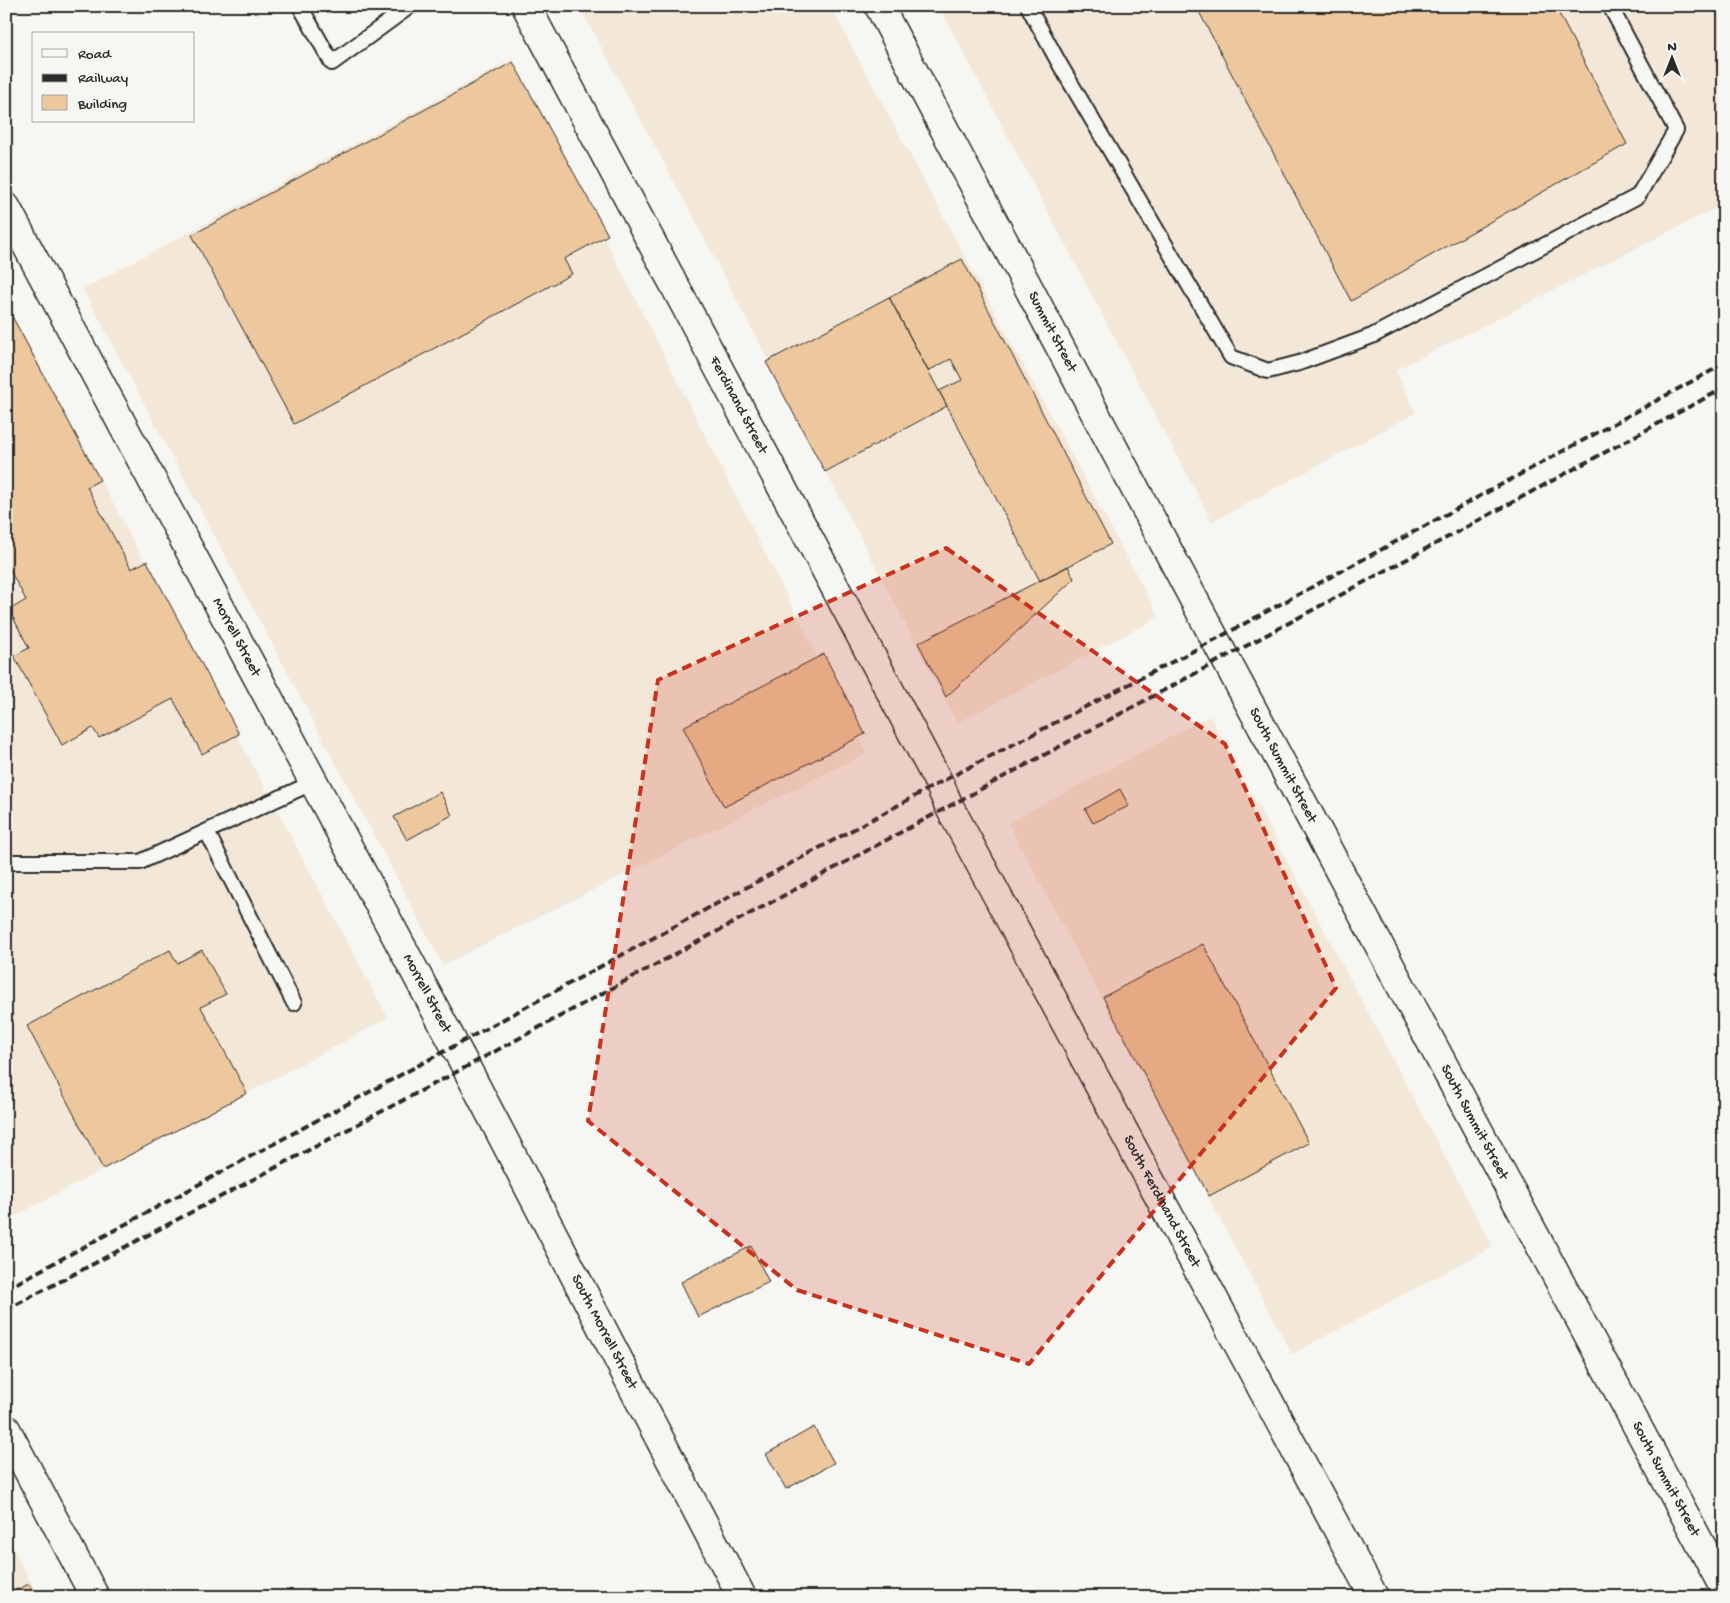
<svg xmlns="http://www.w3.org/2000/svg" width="1730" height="1603" font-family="'Gochi Hand',sans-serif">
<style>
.built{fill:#f3e8d8}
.building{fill:#edc79d;stroke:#2b2b2b}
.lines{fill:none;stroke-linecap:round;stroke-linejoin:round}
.service-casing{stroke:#2b2b2b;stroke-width:18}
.minor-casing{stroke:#2b2b2b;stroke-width:31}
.tertiary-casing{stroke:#2b2b2b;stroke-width:31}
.service{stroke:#f6f6f2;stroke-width:14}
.minor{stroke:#f6f6f2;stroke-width:28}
.tertiary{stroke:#f6f6f2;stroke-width:28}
.rail{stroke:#2b2b2b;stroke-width:4;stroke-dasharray:8 4;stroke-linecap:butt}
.marked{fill:#c8321e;fill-opacity:0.2;stroke:#c8321e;stroke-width:4;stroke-dasharray:10 6;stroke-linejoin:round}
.labels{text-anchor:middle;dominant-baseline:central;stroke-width:5;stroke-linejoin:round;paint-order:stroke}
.street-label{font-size:15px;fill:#2b2b2b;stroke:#f6f6f2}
</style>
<rect width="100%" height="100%" fill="#f6f6f2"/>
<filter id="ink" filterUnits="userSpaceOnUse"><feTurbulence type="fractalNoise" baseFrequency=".02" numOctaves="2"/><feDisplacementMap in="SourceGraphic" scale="10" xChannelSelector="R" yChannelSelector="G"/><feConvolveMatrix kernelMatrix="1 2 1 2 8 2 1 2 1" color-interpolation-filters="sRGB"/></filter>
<g filter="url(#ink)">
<path class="built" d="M 579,6 L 830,6 L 1159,617 L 957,723 L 696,222 Z
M 939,6 L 1724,6 L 1724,204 L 1396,370 L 1416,413 L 1212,522 Z
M 513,59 L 867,753 L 443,965 L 83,289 Z
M 6,303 L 388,1018 L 6,1221 Z
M 1210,716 L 1493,1247 L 1292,1354 L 1008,823 Z
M 6,1535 L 39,1597 L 6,1597 Z"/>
<path class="building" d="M 1196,6 L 1555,6 L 1627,144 L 1351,301 Z
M 513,62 L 608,235 L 564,259 L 572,274 L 294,424 L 192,235 Z
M 962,259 L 1111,544 L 1040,581 L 939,391 L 962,380 L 951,359 L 928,371 L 889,297 Z
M 889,297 L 947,406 L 825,472 L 766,362 Z
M 6,305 L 100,480 L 87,487 L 131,569 L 147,561 L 239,734 L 202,754 L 173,699 L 99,738 L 93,728 L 62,745 L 14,656 L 29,648 L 9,610 L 26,600 L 6,563 Z
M 1068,566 L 1074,579 L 946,697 L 918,643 Z
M 824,654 L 865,734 L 724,807 L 683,727 Z
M 1120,789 L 1129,806 L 1093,823 L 1085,809 Z
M 440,792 L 452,815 L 407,840 L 394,817 Z
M 1203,944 L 1309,1143 L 1209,1196 L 1103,997 Z
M 170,950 L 177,963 L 202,950 L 226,994 L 201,1007 L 247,1093 L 103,1169 L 27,1026 Z
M 751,1246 L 769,1282 L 698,1317 L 681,1282 Z
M 814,1427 L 834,1463 L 786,1489 L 766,1454 Z
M 29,1584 L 36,1597 L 6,1597 L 6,1595 Z"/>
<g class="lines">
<defs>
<path id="service" d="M 300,6 L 332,63 L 410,6
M 1028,6 L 1059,63 L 1231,357 L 1268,371 L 1299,363 L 1372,336 L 1638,196 L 1676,130 L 1610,6
M 207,832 L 294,1003
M 6,862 L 140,862 L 314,782"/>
<g id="minor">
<path id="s1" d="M 526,6 L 939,783 L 949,806 L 1374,1597"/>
<path id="s2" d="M 879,6 L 1225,658 L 1724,1588"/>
<path id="s3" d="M 6,207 L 466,1067 L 742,1597"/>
</g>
<path id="tertiary" d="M 6,1429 L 95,1597"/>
</defs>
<use href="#service" class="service-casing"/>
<use href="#minor" class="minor-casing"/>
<use href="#tertiary" class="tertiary-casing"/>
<use href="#service" class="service"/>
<use href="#minor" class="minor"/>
<use href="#tertiary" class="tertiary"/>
<path class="rail" d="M 6,1289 L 939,783 L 1216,639 L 1724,364
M 6,1310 L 466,1067 L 1724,388"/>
</g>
</g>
<path class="marked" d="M 946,548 L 1225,744 L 1336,988 L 1029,1364 L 797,1290 L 588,1121 L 658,680 Z"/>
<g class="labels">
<g class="street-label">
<text stroke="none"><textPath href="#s2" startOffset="369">Summit Street</textPath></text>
<text stroke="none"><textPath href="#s1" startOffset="452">Ferdinand Street</textPath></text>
<text stroke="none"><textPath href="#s3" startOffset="488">Morrell Street</textPath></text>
<text stroke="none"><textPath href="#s2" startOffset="860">South Summit Street</textPath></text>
<text stroke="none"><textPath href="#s3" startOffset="892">Morrell Street</textPath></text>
<text stroke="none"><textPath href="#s2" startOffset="1265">South Summit Street</textPath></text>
<text stroke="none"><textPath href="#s1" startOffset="1354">South Ferdinand Street</textPath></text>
<text stroke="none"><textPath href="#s3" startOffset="1274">South Morrell Street</textPath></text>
<text stroke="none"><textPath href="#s2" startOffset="1670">South Summit Street</textPath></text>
</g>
</g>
<rect width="1730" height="1603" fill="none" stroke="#f6f6f2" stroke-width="25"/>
<rect x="12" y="12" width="1705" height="1578" fill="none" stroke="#2b2b2b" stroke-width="2" filter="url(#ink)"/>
<rect x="32" y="32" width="162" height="90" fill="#f6f6f2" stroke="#a5a5a2"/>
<rect x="42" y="49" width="25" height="8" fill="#f6f6f2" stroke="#a5a5a2"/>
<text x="78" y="58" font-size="15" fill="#2b2b2b">Road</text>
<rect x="42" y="74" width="25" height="8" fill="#2b2b2b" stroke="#a5a5a2"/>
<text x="78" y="82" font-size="15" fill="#2b2b2b">Railway</text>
<rect x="42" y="95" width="25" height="15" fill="#edc79d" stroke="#a5a5a2"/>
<text x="78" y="108" font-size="15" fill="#2b2b2b">Building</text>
<g transform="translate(1672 58)" stroke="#f6f6f2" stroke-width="4" paint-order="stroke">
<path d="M0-4L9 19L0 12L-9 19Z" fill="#2b2b2b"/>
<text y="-8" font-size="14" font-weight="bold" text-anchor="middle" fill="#2b2b2b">N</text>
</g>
</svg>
